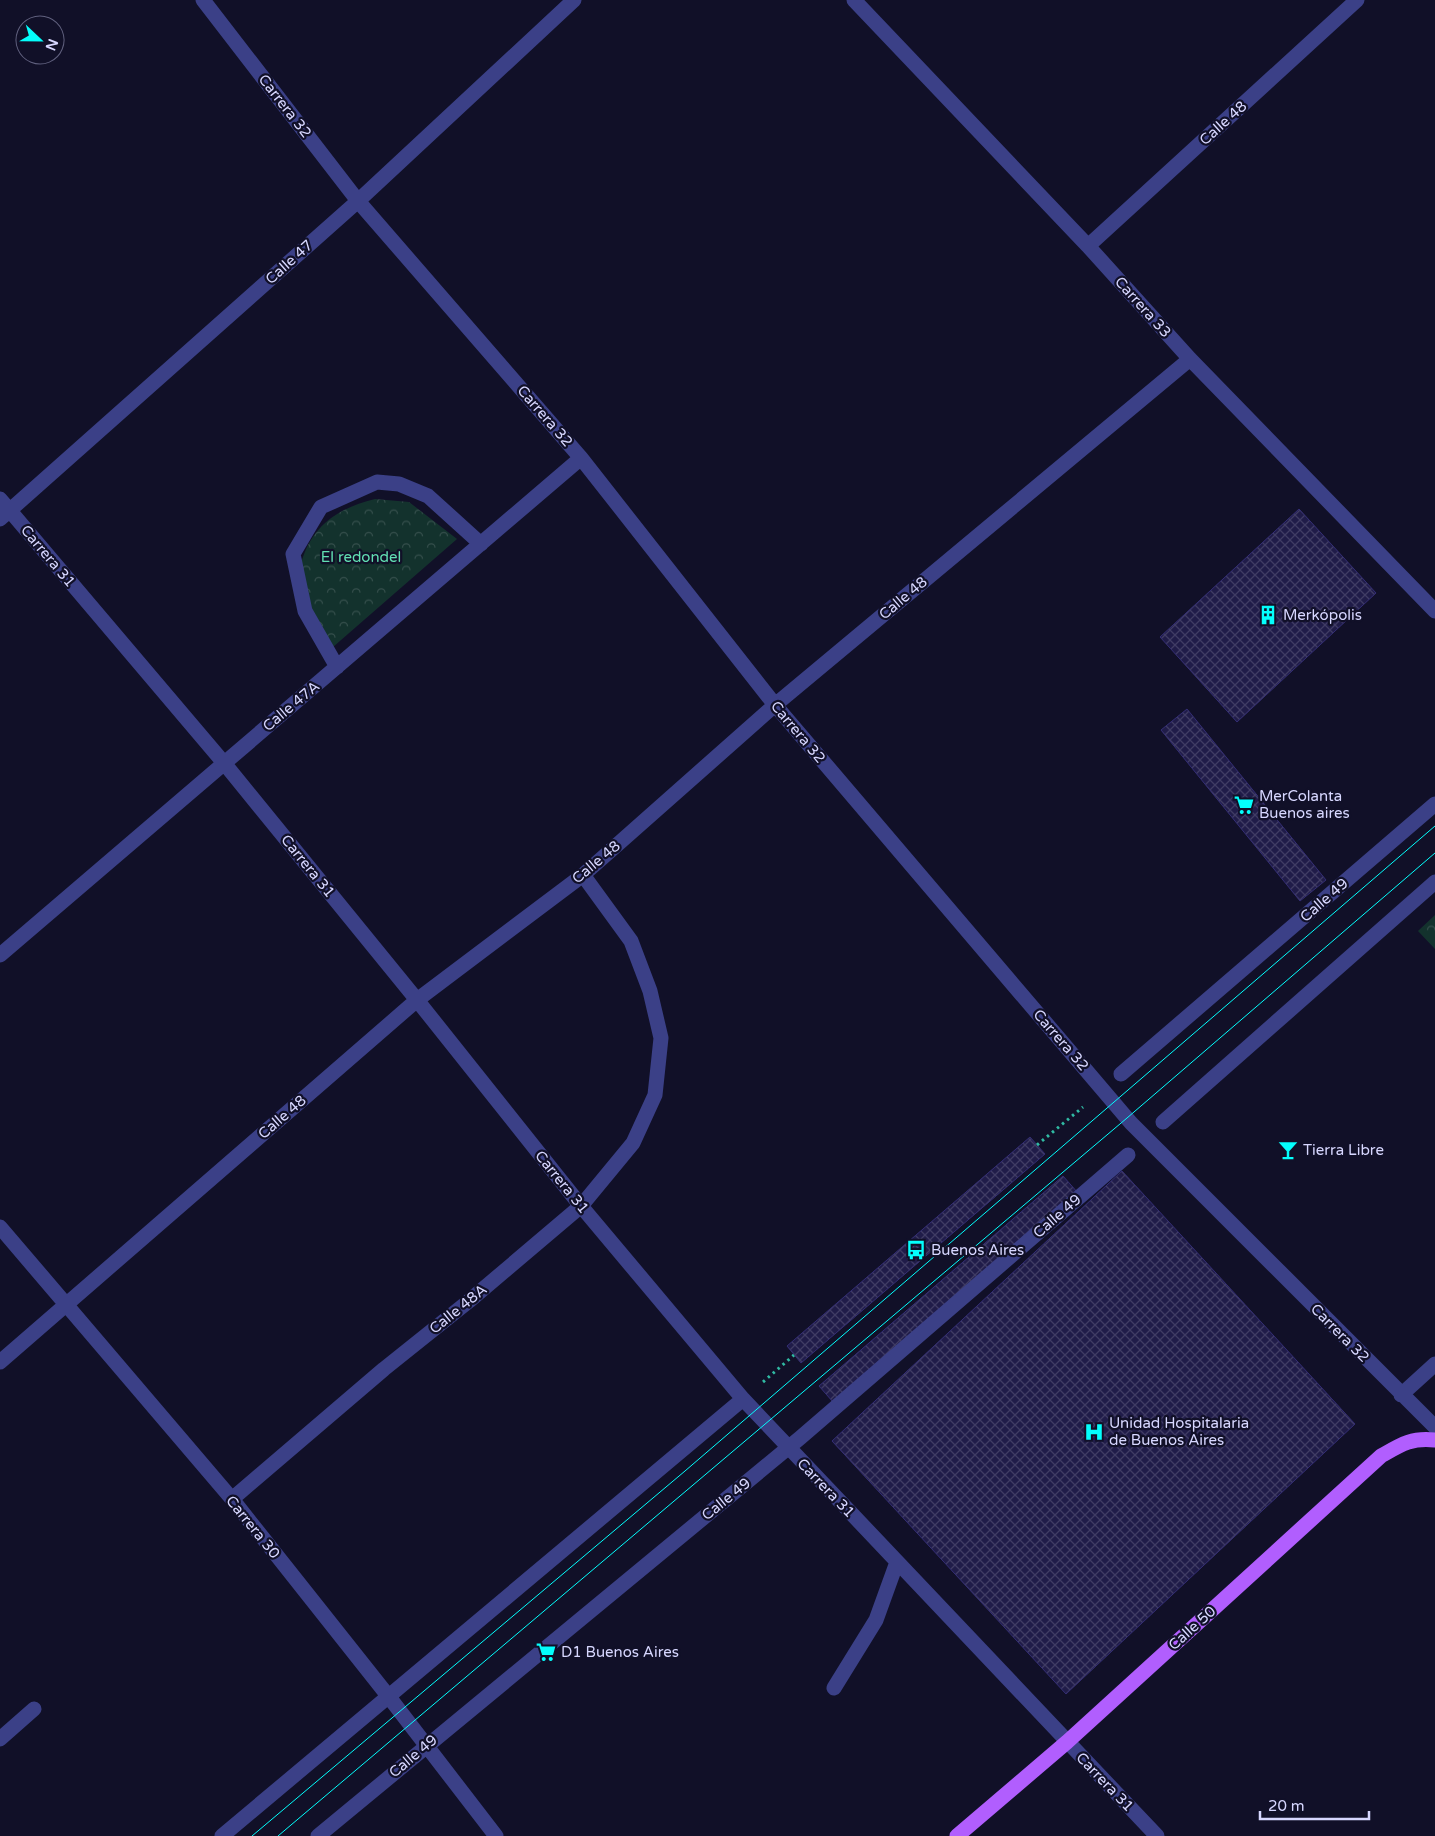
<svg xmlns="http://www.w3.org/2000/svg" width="1435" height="1836" font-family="'Varela Round',sans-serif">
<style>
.park{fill:url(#park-crowns)}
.building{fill:url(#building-cross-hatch);stroke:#342e75}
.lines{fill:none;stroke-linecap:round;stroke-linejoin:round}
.path{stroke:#30baa3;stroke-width:3;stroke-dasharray:2.5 4;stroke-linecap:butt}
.minor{stroke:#3b4087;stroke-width:15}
.major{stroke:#b15efe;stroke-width:15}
.tram{stroke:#04fefc;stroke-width:1}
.labels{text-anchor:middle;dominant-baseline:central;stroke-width:4.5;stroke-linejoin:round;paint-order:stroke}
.street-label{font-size:15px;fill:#d7d7ff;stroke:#111028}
.park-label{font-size:15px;fill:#62e0b3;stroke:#111028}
.poi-label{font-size:15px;fill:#d7d7ff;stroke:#111028;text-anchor:start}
</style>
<defs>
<pattern id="park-crowns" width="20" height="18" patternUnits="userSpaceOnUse" patternTransform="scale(1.25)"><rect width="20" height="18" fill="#13322d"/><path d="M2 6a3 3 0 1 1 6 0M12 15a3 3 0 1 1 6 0" fill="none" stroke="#354f4c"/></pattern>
<pattern id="building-cross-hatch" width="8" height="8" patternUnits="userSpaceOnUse" patternTransform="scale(1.25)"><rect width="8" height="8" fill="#201c49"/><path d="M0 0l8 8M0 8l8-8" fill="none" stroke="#403c64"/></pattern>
</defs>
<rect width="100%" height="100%" fill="#111028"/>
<path class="park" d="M 375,499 L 409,502 L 457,539 L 333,647 C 326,637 299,600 297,591 C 296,583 299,572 301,564 C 311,526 338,508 375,499 Z
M 1435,915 L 1435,949 L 1418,931 Z"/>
<path class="building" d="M 1299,509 L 1376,593 L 1237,722 L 1160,637 Z
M 1187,709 L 1326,880 L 1300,901 L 1161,730 Z
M 1030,1137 L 1045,1154 L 801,1363 L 787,1346 Z
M 1122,1171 L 1355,1424 L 1066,1694 L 832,1441 Z
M 1063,1176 L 1078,1193 L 833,1402 L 819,1386 Z"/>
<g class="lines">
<path class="path" d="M 1037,1145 L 1083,1107
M 763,1382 L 794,1355"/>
<path class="minor" d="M 203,0 L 358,201 L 581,458 L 775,705 L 1131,1123 L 1435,1427
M 854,0 L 1088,246 L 1190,359 L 1435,611
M 1088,246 L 1357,0
M 0,499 L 224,763 L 417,1000 L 581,1206 L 743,1399 L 1157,1836
M 0,519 L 358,201 L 574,0
M 337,667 L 305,611 L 293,554 L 321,507 L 377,482 L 399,484 L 428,496 L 481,544
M 0,955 L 581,458
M 1121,1074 L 1435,804
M 1163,1122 L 1435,882
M 0,1227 L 232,1499 L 389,1697 L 496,1836
M 0,1362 L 417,1000 L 583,875 L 775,705 L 1190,359
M 1401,1395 L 1435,1364
M 232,1499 L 384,1369 L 469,1301 L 581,1206 L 633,1143 L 655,1095 L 661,1038 L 650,991 L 631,941 L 583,875
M 834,1688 L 876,1620 L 897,1562
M 0,1739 L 34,1709
M 222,1836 L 743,1399
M 318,1836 L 800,1438 L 1128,1155"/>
<path class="major" d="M 957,1836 L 1067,1742 L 1381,1456 C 1400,1445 1412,1437 1435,1440"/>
<path class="tram" d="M 252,1836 L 685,1471 L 1435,826
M 278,1836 L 1127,1118 L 1435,853"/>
</g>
<defs>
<symbol id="building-bare" viewBox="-9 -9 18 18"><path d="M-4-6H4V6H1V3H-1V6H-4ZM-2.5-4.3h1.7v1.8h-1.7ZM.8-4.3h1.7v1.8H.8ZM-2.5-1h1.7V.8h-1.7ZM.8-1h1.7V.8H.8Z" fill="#04fefc" stroke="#111028" stroke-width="2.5" paint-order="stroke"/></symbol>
<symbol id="supermarket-bare" viewBox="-9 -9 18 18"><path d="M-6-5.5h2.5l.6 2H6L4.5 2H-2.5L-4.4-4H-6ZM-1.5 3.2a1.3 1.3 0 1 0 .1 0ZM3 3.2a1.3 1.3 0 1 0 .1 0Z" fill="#04fefc" stroke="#111028" stroke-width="2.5" paint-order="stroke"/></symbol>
<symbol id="bar-bare" viewBox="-9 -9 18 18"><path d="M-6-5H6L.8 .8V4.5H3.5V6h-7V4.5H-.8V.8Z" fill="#04fefc" stroke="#111028" stroke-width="2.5" paint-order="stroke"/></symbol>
<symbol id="bus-bare" viewBox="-9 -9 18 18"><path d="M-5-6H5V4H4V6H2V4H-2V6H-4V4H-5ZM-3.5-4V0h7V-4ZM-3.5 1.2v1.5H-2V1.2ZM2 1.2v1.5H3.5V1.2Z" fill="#04fefc" stroke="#111028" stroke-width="2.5" paint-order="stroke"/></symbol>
<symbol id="hospital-bare" viewBox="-9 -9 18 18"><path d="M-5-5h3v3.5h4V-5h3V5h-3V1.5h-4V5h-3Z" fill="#04fefc" stroke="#111028" stroke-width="2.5" paint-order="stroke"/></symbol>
</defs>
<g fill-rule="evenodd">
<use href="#building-bare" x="1254" y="601" width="28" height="28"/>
<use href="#supermarket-bare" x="1230" y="791" width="28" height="28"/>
<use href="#bar-bare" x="1274" y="1136" width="28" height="28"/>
<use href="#bus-bare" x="902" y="1236" width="28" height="28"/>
<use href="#hospital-bare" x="1080" y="1418" width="28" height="28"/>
<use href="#supermarket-bare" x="532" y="1638" width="28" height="28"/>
</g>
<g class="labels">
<g class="street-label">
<text transform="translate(285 106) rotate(52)">Carrera 32</text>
<text transform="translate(1223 123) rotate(-42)">Calle 48</text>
<text transform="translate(289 262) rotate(-42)">Calle 47</text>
<text transform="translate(1143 307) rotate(48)">Carrera 33</text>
<text transform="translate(545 416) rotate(49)">Carrera 32</text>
<text transform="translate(48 556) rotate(50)">Carrera 31</text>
<text transform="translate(903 598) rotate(-40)">Calle 48</text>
<text transform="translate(291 706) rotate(-40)">Calle 47A</text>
<text transform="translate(798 732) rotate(50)">Carrera 32</text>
<text transform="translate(596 862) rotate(-40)">Calle 48</text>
<text transform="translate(308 866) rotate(51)">Carrera 31</text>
<text transform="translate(1324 900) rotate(-41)">Calle 49</text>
<text transform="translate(1061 1040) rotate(49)">Carrera 32</text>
<text transform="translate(282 1117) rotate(-41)">Calle 48</text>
<text transform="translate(562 1182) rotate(51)">Carrera 31</text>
<text transform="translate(1057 1216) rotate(-41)">Calle 49</text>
<text transform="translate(458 1309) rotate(-39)">Calle 48A</text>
<text transform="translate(1340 1333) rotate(45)">Carrera 32</text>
<text transform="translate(826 1488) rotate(46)">Carrera 31</text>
<text transform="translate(726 1499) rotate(-39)">Calle 49</text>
<text transform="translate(253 1527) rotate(51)">Carrera 30</text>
<text transform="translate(1192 1628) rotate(-42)">Calle 50</text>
<text transform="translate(413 1756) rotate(-40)">Calle 49</text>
<text transform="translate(1105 1782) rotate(46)">Carrera 31</text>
</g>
<g class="park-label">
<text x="361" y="557">El redondel</text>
</g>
<g class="poi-label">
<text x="1283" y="615">Merkópolis</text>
<text x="1259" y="796">MerColanta<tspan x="1259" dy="17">Buenos aires</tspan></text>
<text x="1303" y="1150">Tierra Libre</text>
<text x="931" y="1250">Buenos Aires</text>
<text x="1109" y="1423">Unidad Hospitalaria<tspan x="1109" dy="17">de Buenos Aires</tspan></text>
<text x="561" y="1652">D1 Buenos Aires</text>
</g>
</g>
<g transform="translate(40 40) rotate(112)"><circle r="24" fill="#111028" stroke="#60607e"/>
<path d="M0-4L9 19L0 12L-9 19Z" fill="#04fefc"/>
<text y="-8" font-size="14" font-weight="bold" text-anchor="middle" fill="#d7d7ff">N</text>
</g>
<path d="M1260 1811v8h109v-8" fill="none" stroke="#d7d7ff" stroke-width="2.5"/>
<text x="1268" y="1811" font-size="15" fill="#d7d7ff" stroke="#111028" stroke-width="4" paint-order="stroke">20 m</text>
</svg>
